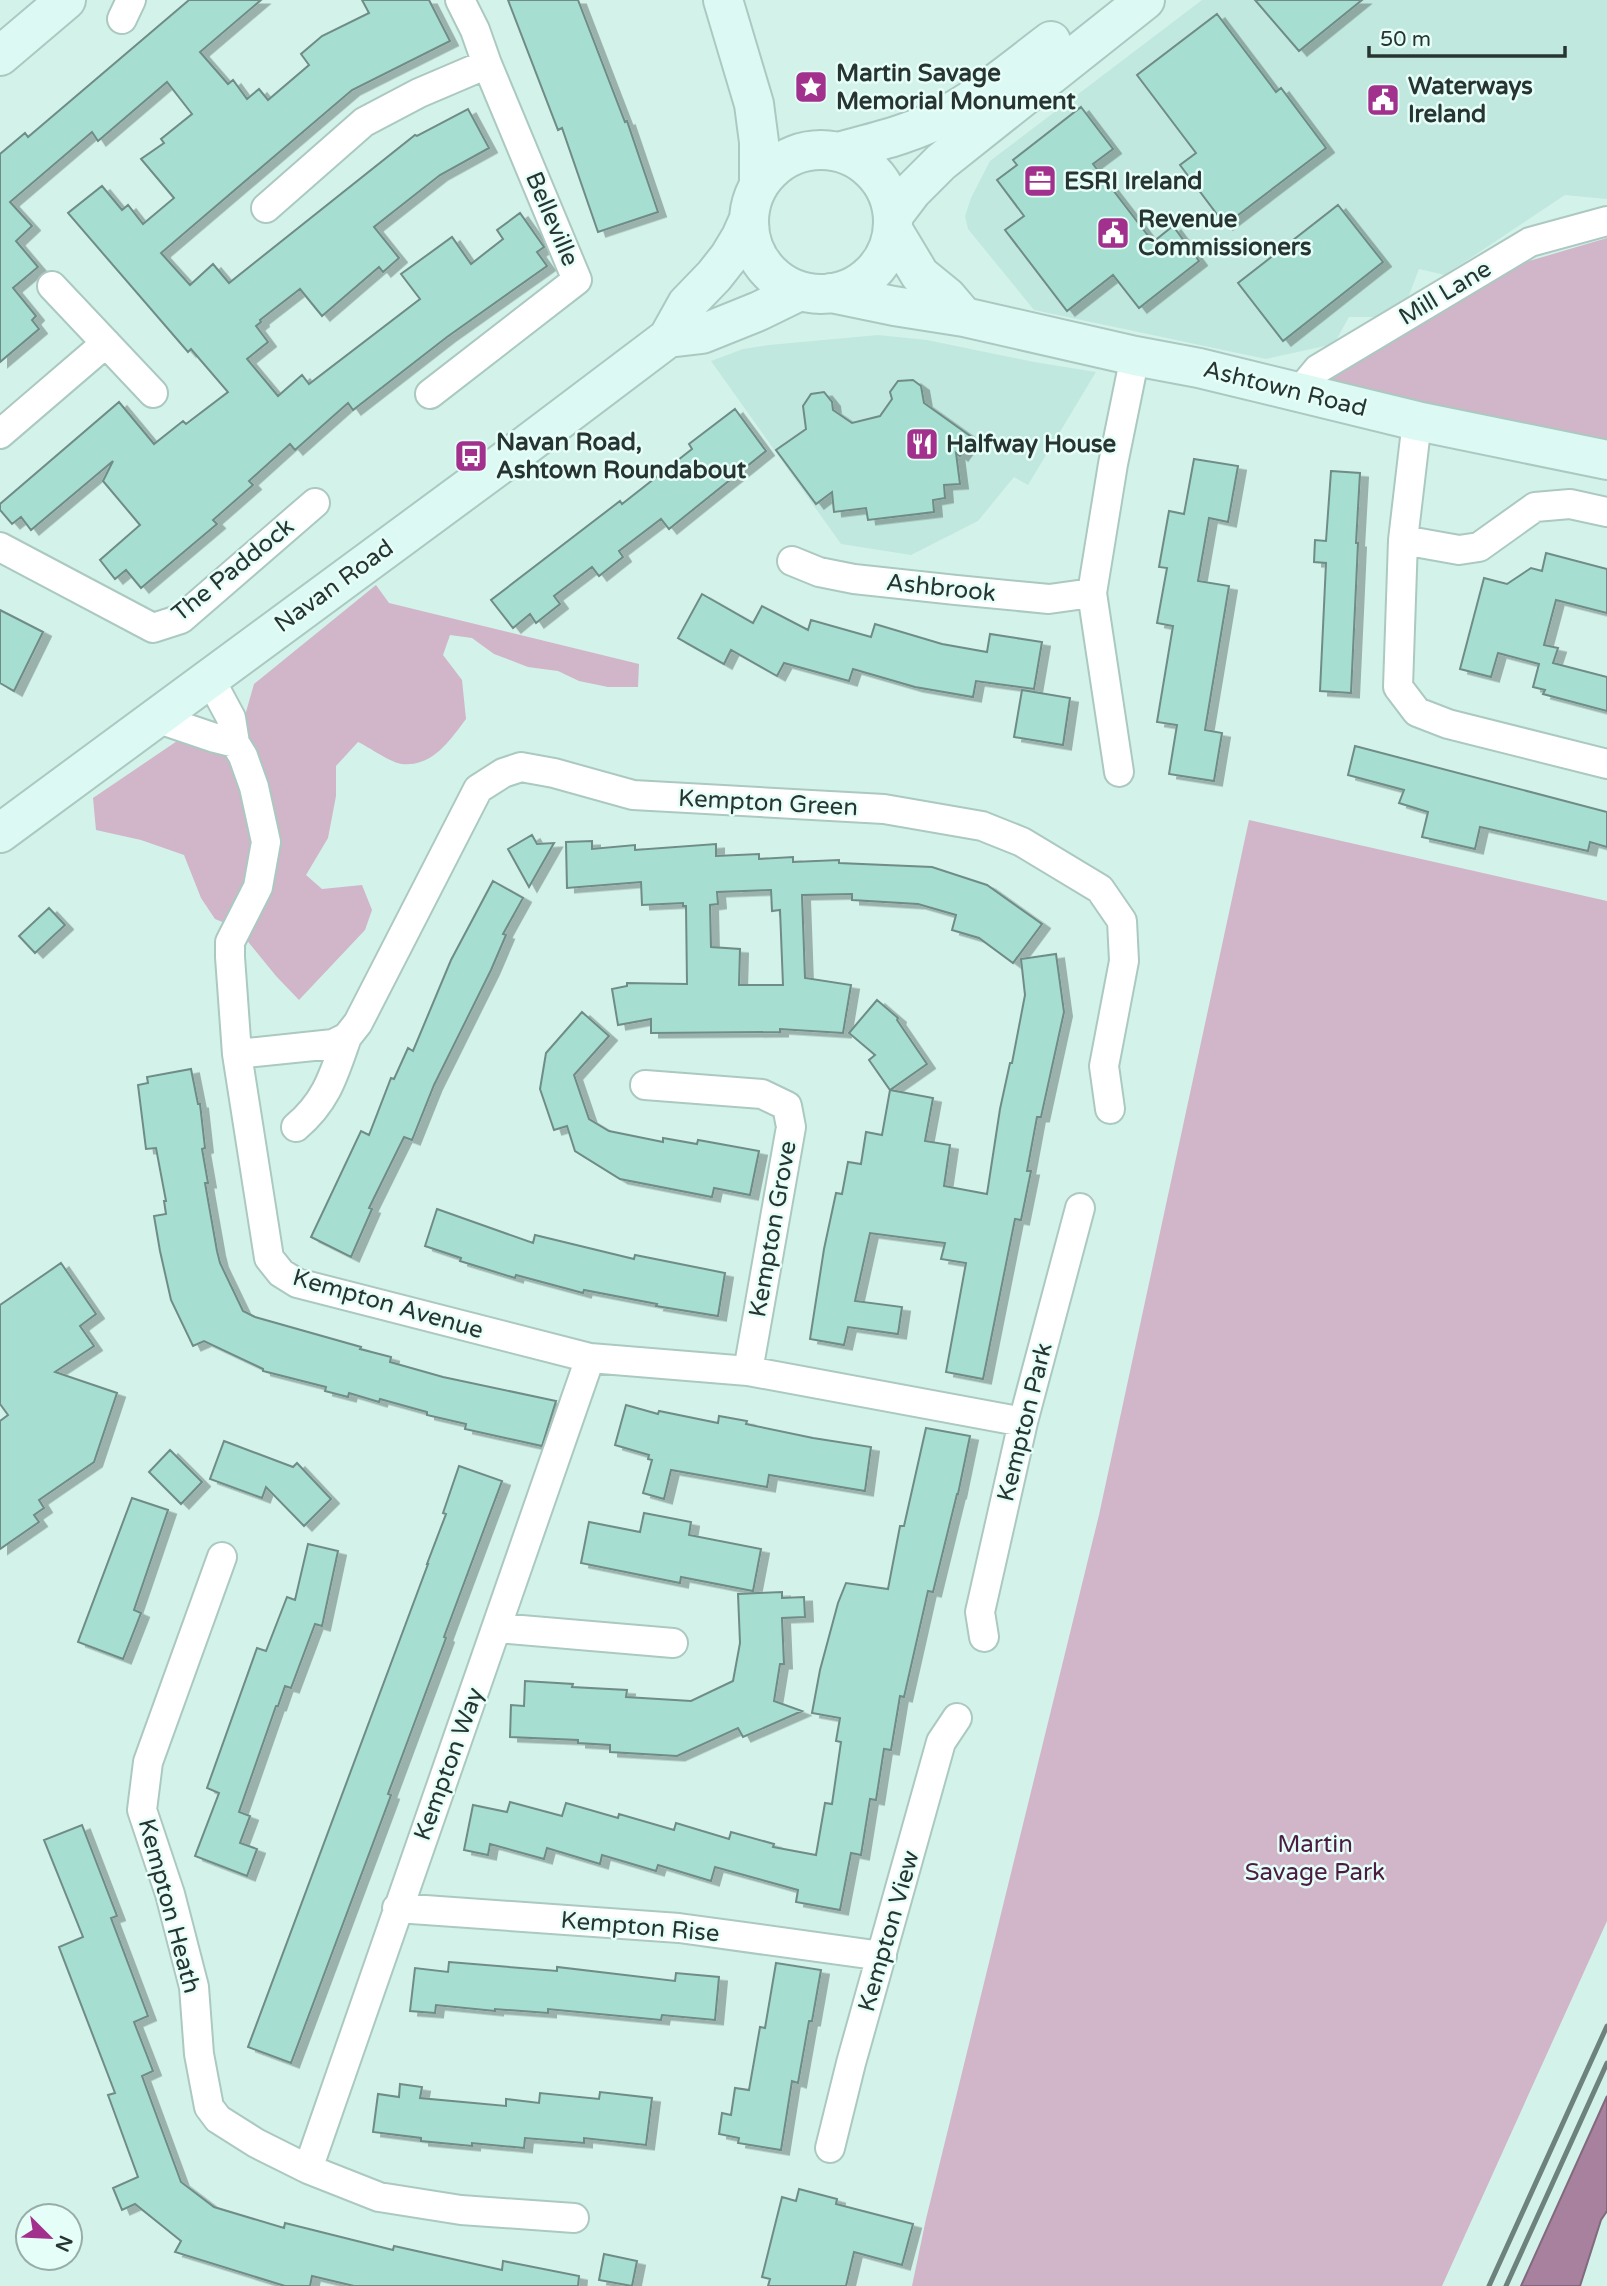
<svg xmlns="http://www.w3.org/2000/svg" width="1607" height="2286" font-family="'Varela Round',sans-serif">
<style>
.built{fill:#c1e8de}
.green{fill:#d1b5c9}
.water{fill:#a7819d;stroke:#816a7d;stroke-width:2}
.building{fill:#a6ded1;stroke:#708c86;stroke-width:2;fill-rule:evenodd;filter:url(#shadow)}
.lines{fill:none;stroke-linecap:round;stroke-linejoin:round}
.street-casing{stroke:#abc9c1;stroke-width:32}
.secondary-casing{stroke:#abc9c1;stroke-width:42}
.street{stroke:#fff;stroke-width:28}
.secondary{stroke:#ddf9f3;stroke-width:38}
.rail{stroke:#6e827d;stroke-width:5}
.labels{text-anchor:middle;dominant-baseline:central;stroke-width:5;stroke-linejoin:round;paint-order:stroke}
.poi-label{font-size:24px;font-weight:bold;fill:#283431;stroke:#e5fef7;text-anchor:start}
.street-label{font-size:24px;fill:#283431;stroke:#e5fef7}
.park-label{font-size:24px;fill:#4b1b41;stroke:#e5fef7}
</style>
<defs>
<filter id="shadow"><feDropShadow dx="8" dy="4.5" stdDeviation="0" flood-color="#0004"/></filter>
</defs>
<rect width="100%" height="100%" fill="#d3f2ea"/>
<path class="built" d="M 1202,0 L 1607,0 L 1607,199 L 1565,195 L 1445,275 L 1419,269 L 1408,298 L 1375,317 L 1349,317 L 1334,344 L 1266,359 L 1034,310 L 968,229 L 965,216 L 971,198 L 990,161 Z
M 878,335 L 927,340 L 1034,362 L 1096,372 L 1028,485 L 1014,477 L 978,521 L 911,555 L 841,544 L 711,361 L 743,349 L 769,345 Z"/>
<path class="green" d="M 1607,238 L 1607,442 L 1314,391 L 1384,341 L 1502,269 Z
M 376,585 L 389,603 L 639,664 L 638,687 L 608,687 L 579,681 L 558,671 L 528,667 L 494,654 L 472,638 L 450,635 L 443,655 L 462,680 L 466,719 C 450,740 433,767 402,764 C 391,763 369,747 358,742 L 336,766 L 336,796 L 328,838 L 306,875 L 322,889 L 362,885 L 372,910 L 365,930 L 299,1000 L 276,976 L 237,928 L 215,919 L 201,898 L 184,855 L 141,840 L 96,830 L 93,798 L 183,737 L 213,750 L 246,712 L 254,684 Z
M 1249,820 L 1607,901 L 1607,1921 L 1442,2286 L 912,2286 L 926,2219 L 1099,1515 Z"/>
<path class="water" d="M 1607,2096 L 1607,2211 L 1601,2220 L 1580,2286 L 1521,2286 Z"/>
<path class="building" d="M 189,0 L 261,0 L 200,52 L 228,84 L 233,80 L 247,99 L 259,89 L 268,100 L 309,65 L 301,54 L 322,36 L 369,13 L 362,0 L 429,0 L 450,41 L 352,90 L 161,253 L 190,285 L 213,264 L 229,283 L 415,135 L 417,136 L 468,109 L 489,148 L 440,175 L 374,227 L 399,258 L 383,272 L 379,267 L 322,316 L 300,289 L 260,320 L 261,322 L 256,326 L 268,342 L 247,359 L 278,396 L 302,375 L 309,384 L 420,299 L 401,274 L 452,237 L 471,264 L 503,239 L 497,230 L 520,213 L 544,247 L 537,252 L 547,266 L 447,337 L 353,410 L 348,403 L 295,450 L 290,444 L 249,481 L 253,485 L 213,520 L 217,524 L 141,588 L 126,570 L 115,579 L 100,560 L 140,525 L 103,481 L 113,461 L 31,530 L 21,517 L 12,524 L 0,510 L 0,504 L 119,402 L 154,444 L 183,421 L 186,424 L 228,392 L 191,349 L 188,352 L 68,213 L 102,186 L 122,210 L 128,205 L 143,224 L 174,198 L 141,159 L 164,143 L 161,139 L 192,114 L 167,82 L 98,141 L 92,132 L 10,202 L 32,226 L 16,241 L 38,267 L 13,288 L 36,316 L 32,320 L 39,329 L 0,362 L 0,154 L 25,133 L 28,137 Z
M 508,0 L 578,0 L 625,122 L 627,121 L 658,212 L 598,232 L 562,128 L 558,130 Z
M 1255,0 L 1362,0 L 1299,51 Z
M 1217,14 L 1276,92 L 1281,88 L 1326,148 L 1225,225 L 1180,165 L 1196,153 L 1137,75 Z
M 1081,107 L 1113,149 L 1093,164 L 1153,242 L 1173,226 L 1199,261 L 1139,308 L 1113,275 L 1067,311 L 1005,230 L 1024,216 L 997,180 L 1017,165 L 1013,160 Z
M 1338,205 L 1383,262 L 1283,341 L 1238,283 Z
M 913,380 L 921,386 L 924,403 L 973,438 L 960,456 L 956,453 L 960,484 L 944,485 L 945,498 L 933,500 L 934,512 L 868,520 L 866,508 L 834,512 L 832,492 L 816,504 L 776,450 L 806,429 L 803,406 L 811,394 L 824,392 L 832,402 L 833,410 L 852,423 L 880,416 L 892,399 L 890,392 L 898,381 Z
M 735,409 L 766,451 L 669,529 L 661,519 L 619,551 L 623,557 L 599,576 L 592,567 L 554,596 L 560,604 L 536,623 L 530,614 L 513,628 L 491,600 L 620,501 L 622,504 L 692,449 L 689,444 Z
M 1194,459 L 1238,466 L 1228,522 L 1209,518 L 1198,581 L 1229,586 L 1205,730 L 1222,733 L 1214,781 L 1169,774 L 1177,725 L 1157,722 L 1173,626 L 1157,623 L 1167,568 L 1159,567 L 1169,511 L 1184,514 Z
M 1331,471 L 1360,473 L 1356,543 L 1358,543 L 1351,693 L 1320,691 L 1326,563 L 1314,562 L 1315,540 L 1326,541 Z
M 1546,553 L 1607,569 L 1607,613 L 1556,600 L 1544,645 L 1558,648 L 1553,663 L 1607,677 L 1607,711 L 1543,694 L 1545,690 L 1533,687 L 1539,664 L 1498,653 L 1491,677 L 1460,669 L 1484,578 L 1507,584 L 1531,568 L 1542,571 Z
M 702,594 L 753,623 L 762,606 L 808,630 L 811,620 L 871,637 L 875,624 L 942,644 L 987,652 L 990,634 L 1042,642 L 1034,689 L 976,681 L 973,697 L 915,687 L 853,669 L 849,681 L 784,663 L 777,676 L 731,650 L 724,664 L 678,638 Z
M 0,610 L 43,632 L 14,691 L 0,683 Z
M 1022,690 L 1070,698 L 1063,745 L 1014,737 Z
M 1355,746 L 1607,812 L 1607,847 L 1590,842 L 1588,851 L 1480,827 L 1475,849 L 1422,837 L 1428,812 L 1399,803 L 1404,790 L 1348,775 Z
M 532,835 L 537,844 L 554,843 L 529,887 L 508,849 Z
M 592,841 L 592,849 L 635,845 L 635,850 L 716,844 L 716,856 L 759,854 L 759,859 L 793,857 L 793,862 L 839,860 L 839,863 L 932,867 L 987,885 L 1042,924 L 1013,963 L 979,938 L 952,930 L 956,915 L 918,904 L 852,900 L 852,894 L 802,895 L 805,978 L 851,985 L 843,1033 L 780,1029 L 780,1032 L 651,1033 L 651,1019 L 618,1025 L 612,989 L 627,986 L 627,983 L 687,984 L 686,906 L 683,906 L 683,903 L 642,905 L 641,882 L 567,888 L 566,842 ZM 771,890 L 772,911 L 780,910 L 783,985 L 739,985 L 740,949 L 711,947 L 710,905 L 718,904 L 717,892 Z
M 493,881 L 523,898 L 503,934 L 506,935 L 491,970 L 434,1085 L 412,1140 L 404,1137 L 369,1208 L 372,1209 L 351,1257 L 311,1237 L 361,1131 L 369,1135 L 391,1078 L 394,1079 L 408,1048 L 413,1051 L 451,960 Z
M 49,908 L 65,925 L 35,953 L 19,936 Z
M 1056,954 L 1064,1012 L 1041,1117 L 1037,1117 L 1027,1171 L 1031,1171 L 1021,1220 L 1015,1219 L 983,1379 L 946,1372 L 966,1263 L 941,1259 L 945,1243 L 870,1233 L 855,1301 L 902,1307 L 898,1334 L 848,1327 L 844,1345 L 810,1339 L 824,1249 L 836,1193 L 842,1194 L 848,1162 L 861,1164 L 866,1132 L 882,1135 L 890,1090 L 933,1098 L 925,1141 L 950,1145 L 944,1186 L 987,1194 L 1000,1109 L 1010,1063 L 1012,1063 L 1025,995 L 1021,959 Z
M 877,1000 L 898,1018 L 897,1020 L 927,1064 L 890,1090 L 869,1060 L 875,1055 L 849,1033 Z
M 582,1012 L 609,1036 L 574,1075 L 589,1119 L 609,1131 L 663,1142 L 663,1138 L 697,1144 L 698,1140 L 759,1151 L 750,1195 L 714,1188 L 712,1197 L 620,1179 L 575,1151 L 567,1126 L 554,1130 L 540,1089 L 546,1053 Z
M 191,1069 L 198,1104 L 200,1104 L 205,1148 L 202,1149 L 208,1183 L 205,1183 L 217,1251 L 220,1263 L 243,1311 L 255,1317 L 361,1347 L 360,1349 L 391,1357 L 390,1362 L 443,1377 L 556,1401 L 542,1446 L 465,1429 L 466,1424 L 427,1415 L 427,1412 L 380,1399 L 379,1402 L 349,1393 L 348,1397 L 325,1391 L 326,1387 L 263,1371 L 263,1369 L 204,1341 L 193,1346 L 171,1300 L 160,1251 L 154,1216 L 166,1214 L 164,1201 L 166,1201 L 156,1148 L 146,1149 L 138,1085 L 148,1083 L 147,1077 Z
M 437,1209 L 533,1243 L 535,1235 L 634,1259 L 635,1255 L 725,1273 L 718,1316 L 656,1306 L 657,1304 L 584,1290 L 583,1293 L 516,1275 L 515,1278 L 460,1261 L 461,1258 L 425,1246 Z
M 61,1263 L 96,1314 L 80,1326 L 94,1346 L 55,1372 L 117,1393 L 94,1462 L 39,1500 L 44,1508 L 34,1515 L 39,1522 L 0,1549 L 0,1421 L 8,1415 L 0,1404 L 0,1305 Z
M 626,1405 L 658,1414 L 659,1411 L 718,1423 L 719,1416 L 747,1421 L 746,1424 L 813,1438 L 871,1447 L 865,1491 L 769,1475 L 767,1487 L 671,1470 L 664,1499 L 643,1493 L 652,1460 L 648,1459 L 649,1455 L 615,1445 Z
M 926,1428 L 970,1436 L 958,1494 L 957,1494 L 933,1592 L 928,1591 L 904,1697 L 900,1696 L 891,1750 L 884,1749 L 876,1800 L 870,1799 L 861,1855 L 851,1853 L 840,1910 L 796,1902 L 798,1890 L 715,1867 L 711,1881 L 658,1865 L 656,1871 L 602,1855 L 600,1864 L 547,1848 L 544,1859 L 490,1844 L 488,1855 L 464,1850 L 473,1805 L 507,1812 L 510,1802 L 562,1816 L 566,1803 L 618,1818 L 619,1814 L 674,1830 L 676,1823 L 729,1839 L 731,1832 L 774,1844 L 773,1847 L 816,1855 L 825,1803 L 832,1804 L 841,1742 L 836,1741 L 840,1718 L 812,1713 L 820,1670 L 838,1603 L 846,1583 L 888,1589 L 900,1526 L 904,1526 Z
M 224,1441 L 293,1467 L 297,1463 L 331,1499 L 304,1526 L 266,1487 L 262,1498 L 210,1479 Z
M 170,1450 L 202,1482 L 181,1504 L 149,1472 Z
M 459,1466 L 502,1481 L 444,1637 L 446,1638 L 388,1794 L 391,1795 L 291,2063 L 248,2047 L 428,1564 L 427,1564 L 446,1514 L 443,1513 Z
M 132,1498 L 168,1510 L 134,1610 L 141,1613 L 123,1659 L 78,1642 Z
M 644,1513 L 691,1522 L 689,1535 L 761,1549 L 753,1591 L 681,1577 L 680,1583 L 581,1563 L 589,1522 L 640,1532 Z
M 308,1544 L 338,1551 L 322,1626 L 315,1624 L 291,1688 L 285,1686 L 278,1706 L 276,1706 L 239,1812 L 250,1816 L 240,1843 L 257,1849 L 247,1876 L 195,1856 L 219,1793 L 207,1788 L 257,1648 L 266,1651 L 287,1597 L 295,1600 Z
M 782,1592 L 782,1598 L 804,1597 L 805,1617 L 782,1618 L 784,1664 L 780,1664 L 774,1701 L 802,1711 L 743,1737 L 738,1728 L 677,1756 L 610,1752 L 610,1745 L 578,1743 L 578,1740 L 510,1737 L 511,1705 L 524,1706 L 525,1681 L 573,1684 L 572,1687 L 627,1690 L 626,1697 L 691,1701 L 733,1681 L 740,1643 L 738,1594 Z
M 82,1825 L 117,1916 L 111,1918 L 148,2016 L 134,2022 L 153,2071 L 142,2076 L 181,2182 L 214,2207 L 284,2228 L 285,2223 L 393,2250 L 394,2246 L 502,2270 L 503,2261 L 579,2276 L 578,2286 L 354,2286 L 312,2276 L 310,2286 L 285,2286 L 175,2252 L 181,2241 L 135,2204 L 122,2210 L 113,2188 L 138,2177 L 108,2095 L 115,2093 L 59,1947 L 83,1937 L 44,1840 Z
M 449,1962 L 557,1971 L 557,1967 L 675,1981 L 676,1973 L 719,1977 L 715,2020 L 662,2015 L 661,2020 L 548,2009 L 548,2013 L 495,2009 L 495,2011 L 436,2005 L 435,2013 L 410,2011 L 415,1968 L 448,1972 Z
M 776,1963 L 821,1970 L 812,2021 L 809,2021 L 798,2083 L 792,2081 L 781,2150 L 738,2143 L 739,2138 L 719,2134 L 722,2113 L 731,2115 L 735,2088 L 749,2090 L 760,2027 L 765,2028 Z
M 400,2084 L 422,2087 L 420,2098 L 506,2106 L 506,2099 L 539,2103 L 540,2093 L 599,2099 L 600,2092 L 652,2098 L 646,2145 L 584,2138 L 584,2143 L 525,2138 L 524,2148 L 472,2143 L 472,2146 L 421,2141 L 421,2138 L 373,2132 L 378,2094 L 399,2097 Z
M 799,2189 L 837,2199 L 836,2204 L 913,2224 L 902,2265 L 854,2252 L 846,2286 L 768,2286 L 770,2279 L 762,2277 L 782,2197 L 796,2201 Z
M 604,2254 L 637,2261 L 632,2286 L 599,2280 Z"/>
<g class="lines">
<defs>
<path id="street" d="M 122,19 L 131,0
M 266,208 L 364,122 L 419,93 L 487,64
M 52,286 L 153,393
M 1298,393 L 1318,369 L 1530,242 L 1607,221
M 430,394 L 577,280 L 487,64 L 475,30 L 460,0
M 1417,421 L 1403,540 L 1398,687 L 1417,712 L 1448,724 L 1607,764
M 0,434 L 106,343
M 1403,540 L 1459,550 L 1479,547 L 1535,507 L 1570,504 L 1607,512
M 0,547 L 153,628 L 181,619 L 315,503
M 792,561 L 819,572 L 854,579 L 956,590 L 1049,599 L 1092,593
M 210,679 L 231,718 L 235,743 L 243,756 L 254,787 L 266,842 L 258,887 L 230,942 L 230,957 L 237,1054 L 269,1258 L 281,1273 L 297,1283 L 590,1358 L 748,1371 L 1023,1422
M 156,718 L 215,738 L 235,743
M 1119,772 L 1092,593 L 1113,464 L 1135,356
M 237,1054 L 333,1044 L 347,1037 L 358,1023 L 478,789 L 503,773 L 521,767 L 554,773 L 633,795 L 884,809 L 982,826 L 1022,842 L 1100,889 L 1122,921 L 1124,961 L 1104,1066 L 1110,1109
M 645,1085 L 762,1094 L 787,1106 L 791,1127 L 748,1371
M 296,1127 C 327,1101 334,1074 347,1037
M 222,1557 L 148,1762 L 142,1810 L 170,1894 L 194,1987 L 199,2054 L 209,2107 L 218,2119 L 256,2143 L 308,2169 L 379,2197 L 461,2210 L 574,2218
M 498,1628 L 673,1643
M 984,1637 L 980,1612 L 1023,1422 L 1080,1208
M 397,1908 L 679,1928 L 882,1956
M 830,2148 L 851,2063 L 941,1742 L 957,1718
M 308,2169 L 590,1358"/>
<path id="secondary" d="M 723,0 L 754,104 L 759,142 L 759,185
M 0,56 L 66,0
M749 222a72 72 0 1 1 144 0a72 72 0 1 1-144 0Z
M 838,152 C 876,142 915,133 950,113 C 986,93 1018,66 1051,41
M 893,216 L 912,191 L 941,162 L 1145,0
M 893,230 L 920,275 L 947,297 L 964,317
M 831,293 L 894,306 L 964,317 L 1135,356 L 1199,368 L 1417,421 L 1607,460
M 668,338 L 702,334 L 759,311 L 800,291
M 0,833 L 517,452 L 668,338 L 687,304 L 714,276 L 729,257 L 741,237 L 749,219"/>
</defs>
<use href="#street" class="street-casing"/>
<use href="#secondary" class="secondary-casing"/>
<use href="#street" class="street"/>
<use href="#secondary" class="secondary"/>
<path class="rail" d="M 1489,2286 L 1607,2026
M 1506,2286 L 1607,2063"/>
</g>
<defs>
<symbol id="sight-square" viewBox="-11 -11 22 22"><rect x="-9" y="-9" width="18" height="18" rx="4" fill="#a2318e" stroke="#e5fef7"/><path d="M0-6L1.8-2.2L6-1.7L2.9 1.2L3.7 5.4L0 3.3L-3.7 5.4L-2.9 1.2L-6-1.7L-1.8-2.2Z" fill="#fff"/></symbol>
<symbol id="civic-square" viewBox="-11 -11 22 22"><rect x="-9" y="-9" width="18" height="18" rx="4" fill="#a2318e" stroke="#e5fef7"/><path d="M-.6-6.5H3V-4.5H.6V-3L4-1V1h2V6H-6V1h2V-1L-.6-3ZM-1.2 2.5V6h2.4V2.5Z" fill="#fff"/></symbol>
<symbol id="office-square" viewBox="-11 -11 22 22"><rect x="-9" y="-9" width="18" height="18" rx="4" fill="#a2318e" stroke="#e5fef7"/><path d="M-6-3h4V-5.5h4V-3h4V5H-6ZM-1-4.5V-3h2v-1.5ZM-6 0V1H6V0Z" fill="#fff"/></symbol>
<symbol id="restaurant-square" viewBox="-11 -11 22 22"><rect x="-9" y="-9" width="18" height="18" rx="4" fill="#a2318e" stroke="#e5fef7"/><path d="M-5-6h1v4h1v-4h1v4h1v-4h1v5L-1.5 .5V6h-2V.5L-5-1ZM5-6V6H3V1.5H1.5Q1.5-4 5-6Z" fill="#fff"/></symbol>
<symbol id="bus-square" viewBox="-11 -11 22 22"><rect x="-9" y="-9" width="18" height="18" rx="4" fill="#a2318e" stroke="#e5fef7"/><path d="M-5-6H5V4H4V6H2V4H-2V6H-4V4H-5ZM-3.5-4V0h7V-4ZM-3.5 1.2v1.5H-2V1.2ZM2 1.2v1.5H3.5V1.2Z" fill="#fff"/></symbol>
</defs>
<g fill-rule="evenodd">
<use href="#sight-square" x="792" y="68" width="38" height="38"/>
<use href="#civic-square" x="1364" y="81" width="38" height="38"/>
<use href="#office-square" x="1021" y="162" width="38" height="38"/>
<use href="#civic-square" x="1094" y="214" width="38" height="38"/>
<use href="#restaurant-square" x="903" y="425" width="38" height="38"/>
<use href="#bus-square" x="452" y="437" width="38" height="38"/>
</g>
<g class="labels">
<g class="poi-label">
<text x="836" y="73">Martin Savage<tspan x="836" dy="28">Memorial Monument</tspan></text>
<text x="1408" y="86">Waterways<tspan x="1408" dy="28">Ireland</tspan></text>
<text x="1064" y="181">ESRI Ireland</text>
<text x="1138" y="219">Revenue<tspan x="1138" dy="28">Commissioners</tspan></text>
<text x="496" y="442">Navan Road,<tspan x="496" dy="28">Ashtown Roundabout</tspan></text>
<text x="946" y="444">Halfway House</text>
</g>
<g class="street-label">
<text transform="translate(552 219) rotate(67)">Belleville</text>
<text transform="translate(1445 293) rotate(-31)">Mill Lane</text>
<text transform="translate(1285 389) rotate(14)">Ashtown Road</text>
<text transform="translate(233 570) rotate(-39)">The Paddock</text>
<text transform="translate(334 586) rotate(-36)">Navan Road</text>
<text transform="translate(941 588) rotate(6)">Ashbrook</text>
<text transform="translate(768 803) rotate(3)">Kempton Green</text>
<text transform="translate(773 1229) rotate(-80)">Kempton Grove</text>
<text transform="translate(388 1304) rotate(16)">Kempton Avenue</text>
<text transform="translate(1025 1422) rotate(-76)">Kempton Park</text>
<text transform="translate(449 1764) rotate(-70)">Kempton Way</text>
<text transform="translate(169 1906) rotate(75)">Kempton Heath</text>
<text transform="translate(640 1927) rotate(5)">Kempton Rise</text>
<text transform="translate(889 1931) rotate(-74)">Kempton View</text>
</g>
<g class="park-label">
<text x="1315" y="1844">Martin<tspan x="1315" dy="28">Savage Park</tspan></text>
</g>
</g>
<g transform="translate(49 2237) rotate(114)"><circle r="33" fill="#e5fef7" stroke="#99ada8" stroke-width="2"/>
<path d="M0-5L12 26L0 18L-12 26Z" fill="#a2318e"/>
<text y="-10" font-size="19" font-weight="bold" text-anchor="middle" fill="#283431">N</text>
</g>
<path d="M1369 46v10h196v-10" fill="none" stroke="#283431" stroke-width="3.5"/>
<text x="1380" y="46" font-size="21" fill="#283431" stroke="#e5fef7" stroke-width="5" paint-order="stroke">50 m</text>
</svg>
